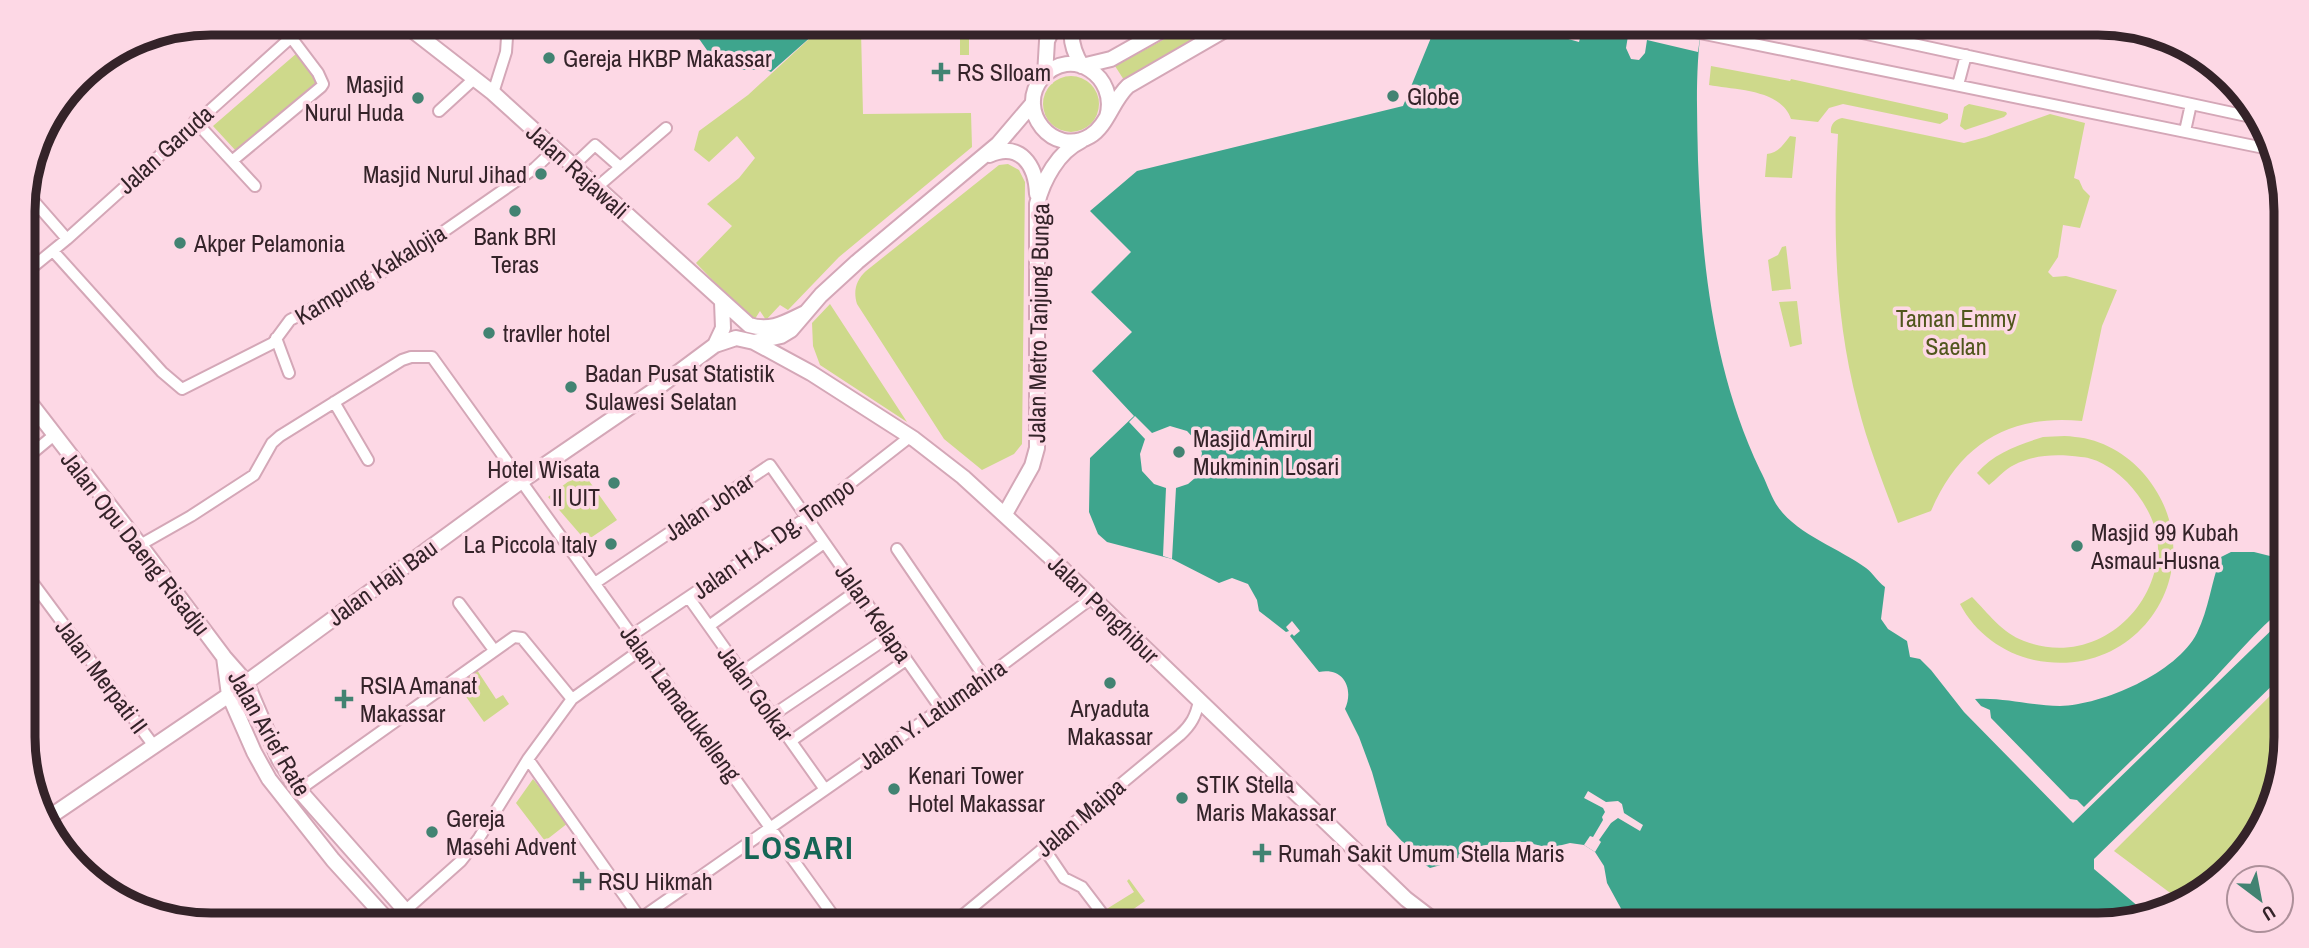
<svg xmlns="http://www.w3.org/2000/svg" width="2309" height="948" font-family="'Archivo Narrow',sans-serif">
<style>
.green{fill:#ced98b}
.water{fill:#3ea58d}
.pier{fill:#fdd8e5}
.lines{fill:none;stroke-linecap:round;stroke-linejoin:round}
.minor-casing{stroke:#d4a7b7;stroke-width:14}
.major-casing{stroke:#d4a7b7;stroke-width:18}
.minor{stroke:#fff;stroke-width:10}
.major{stroke:#fff;stroke-width:14}
.poi-dot{fill:#428372;stroke:#fdd8e5;stroke-width:2.5}
.labels{text-anchor:middle;dominant-baseline:central;stroke-width:7;stroke-linejoin:round;paint-order:stroke}
.poi-label{font-size:24px;fill:#342329;stroke:#fdd8e5;text-anchor:start}
.street-label{font-size:24px;fill:#342329;stroke:#fdd8e5}
.park-label{font-size:24px;fill:#50561c;stroke:#fdd8e5}
.district-label{font-size:32px;font-weight:bold;letter-spacing:2px;fill:#156655;stroke:#fdd8e5}
.rim{fill:none;stroke:#342329;stroke-width:9}
</style>
<rect width="100%" height="100%" fill="#fdd8e5"/>
<path class="green" d="M 834,23 L 969,23 L 969,55 L 960,55 L 960,27 L 861,31 L 863,114 L 971,113 L 972,147 L 839,257 L 788,310 L 780,305 L 766,320 L 760,311 L 753,322 L 696,263 L 732,226 L 707,204 L 739,178 L 755,158 L 737,136 L 709,162 L 694,150 L 699,131 L 748,95 L 821,28 L 834,26 Z
M 1194,23 L 1221,23 L 1124,80 L 1115,66 Z
M 297,53 L 320,82 L 236,151 L 213,126 Z
M 1711,66 L 1790,81 L 1791,79 L 1945,113 L 1948,114 L 1948,119 L 1940,124 L 1843,104 L 1829,108 L 1818,122 L 1791,119 C 1781,89 1735,90 1709,85 Z
M1043 104a28 28 0 1 1 56 0a28 28 0 1 1-56 0Z
M 1969,104 L 2006,112 L 2007,114 L 2004,117 L 1965,130 L 1960,126 L 1964,107 Z
M 2050,114 L 2085,123 L 2074,178 L 2079,180 L 2083,189 L 2090,196 L 2080,228 L 2063,225 L 2058,257 L 2048,272 L 2053,277 L 2066,276 L 2117,290 L 2102,326 L 2082,421 C 2008,414 1960,444 1931,511 L 1898,523 C 1884,485 1868,446 1858,406 C 1834,315 1833,227 1838,134 L 1831,133 C 1830,125 1834,120 1842,118 L 1964,143 L 1986,137 Z
M 1790,136 L 1796,137 L 1792,178 L 1765,177 L 1767,154 C 1778,153 1783,145 1790,136 Z
M 1008,164 L 1019,170 L 1025,182 L 1022,444 L 1014,454 L 982,470 L 944,439 L 857,304 C 853,291 856,280 866,271 L 999,165 Z
M 1786,246 L 1791,289 L 1772,291 L 1768,260 L 1778,255 L 1782,247 Z
M 1797,301 L 1802,344 L 1790,347 L 1779,302 Z
M 830,304 L 907,422 L 820,365 L 813,346 L 812,323 Z
M 2043,437 C 2053,437 2065,435 2075,437 C 2101,439 2127,454 2144,474 C 2217,559 2144,683 2034,660 C 2003,653 1975,633 1960,604 L 1972,597 C 1988,613 2002,633 2024,641 C 2090,667 2156,615 2158,548 C 2158,523 2143,499 2127,482 C 2115,470 2098,458 2081,457 C 2058,454 2036,454 2014,465 C 2005,469 1997,479 1989,485 L 1977,473 C 1994,453 2018,445 2043,437 Z
M 582,471 L 617,520 L 586,541 L 548,497 Z
M 477,670 L 496,699 L 503,695 L 509,704 L 484,722 L 457,684 Z
M 2286,680 L 2286,738 L 2272,809 L 2203,893 L 2181,901 L 2114,851 Z
M 533,779 L 568,823 L 545,841 L 516,803 Z
M 1129,879 L 1145,901 L 1115,922 L 1105,910 L 1134,892 L 1127,881 Z"/>
<path class="water" d="M 691,23 L 834,23 L 835,26 L 821,28 L 771,72 L 767,70 L 721,70 L 690,26 Z
M 1437,23 L 1512,23 L 1579,42 L 1584,23 L 1702,23 C 1695,68 1697,114 1698,160 C 1702,267 1714,373 1760,470 C 1766,481 1770,494 1776,504 C 1795,534 1839,548 1866,568 C 1873,573 1877,581 1885,587 L 1881,619 L 1888,629 L 1907,641 L 1910,657 L 1920,659 L 1931,670 L 1964,712 L 2073,823 L 2286,616 L 2286,672 L 2094,859 L 2094,869 L 2146,913 L 2110,925 L 1630,925 L 1607,883 L 1604,866 L 1595,852 L 1584,845 L 1570,843 L 1550,848 L 1525,842 L 1502,842 L 1481,846 L 1448,863 L 1430,868 L 1421,862 L 1387,825 L 1372,772 L 1359,737 L 1345,709 C 1354,689 1344,667 1319,672 L 1290,636 L 1292,634 L 1294,636 L 1300,631 L 1292,621 L 1286,627 L 1289,631 L 1286,632 L 1259,611 L 1257,600 L 1248,584 L 1232,578 L 1219,583 L 1172,559 L 1107,542 L 1098,534 L 1089,512 L 1090,458 L 1134,416 L 1092,371 L 1132,332 L 1091,292 L 1131,252 L 1090,211 L 1137,171 L 1403,106 Z
M 2231,552 L 2254,552 L 2286,560 L 2286,606 C 2255,631 2231,662 2203,690 C 2164,730 2123,768 2084,807 L 2077,800 L 2070,799 L 1991,718 L 1990,710 L 1981,706 L 1975,699 C 2004,697 2031,706 2060,706 C 2102,705 2177,673 2197,633 C 2209,609 2211,582 2221,557 Z"/>
<path class="pier" d="M 1584,23 L 1702,23 L 1698,52 L 1647,40 L 1645,53 L 1639,60 L 1631,59 L 1626,48 L 1628,36 L 1584,26 Z
M 1135,416 L 1152,433 L 1170,426 L 1187,431 L 1199,444 L 1202,453 L 1199,470 L 1195,478 L 1188,484 L 1176,488 L 1172,559 L 1163,556 L 1166,488 L 1154,484 L 1142,471 L 1140,454 L 1145,439 L 1129,422 Z
M 1588,791 L 1606,802 L 1618,801 L 1622,804 L 1624,813 L 1643,825 L 1640,831 L 1618,818 L 1611,823 L 1599,840 L 1601,842 L 1595,852 L 1584,845 L 1590,836 L 1593,837 L 1603,820 L 1602,817 L 1605,812 L 1603,808 L 1584,798 Z"/>
<g class="lines">
<defs>
<path id="minor" d="M 1651,23 L 2269,149
M 1816,23 L 2256,118
M 1958,85 L 1966,55
M 493,93 L 506,52 L 508,23
M 439,111 L 475,78
M 195,121 L 255,186
M 2185,131 L 2191,104
M 232,161 L 321,87 L 323,84 L 318,73 L 290,36
M 573,166 L 595,145 L 620,167
M 596,188 L 666,128
M 25,191 L 67,239
M 53,251 L 162,372 L 182,389 L 273,343 L 290,320 L 325,302 L 343,296 L 404,259 L 535,168 L 554,150
M 23,275 L 67,239 L 307,23
M 276,338 L 289,373
M 334,402 L 368,460
M 24,460 L 53,436
M 140,545 L 191,516 L 254,475 L 272,443 L 280,436 L 402,360 L 411,357 L 432,357 L 840,925
M 897,549 L 985,678
M 24,571 L 154,746
M 595,583 L 770,465 L 941,709
M 689,598 L 824,788
M 459,603 L 494,650
M 709,626 L 824,543
M 632,635 L 806,518 L 911,436
M 741,673 L 858,590
M 773,715 L 890,636
M 791,741 L 906,660
M 528,759 L 640,918
M 299,790 L 514,637 L 522,638 L 572,699
M 1043,847 L 1064,878 L 1082,887 L 1111,925
M 382,925 L 406,910 L 461,861 L 479,838 L 528,759 L 572,699 L 642,649
M 631,925 L 985,678 L 1092,598
M 951,925 L 1180,735 C 1191,725 1196,716 1199,701"/>
<path id="major" d="M 403,23 L 493,93 L 749,325 C 771,332 786,322 805,313
M 1073,23 C 1069,38 1074,53 1082,66 L 1111,59 L 1175,23
M 1045,75 L 1047,41 L 1055,23
M 1107,117 C 1119,77 1071,44 1042,78 C 1015,110 1053,158 1090,136 C 1107,126 1112,101 1128,86 L 1237,23
M 989,155 C 1020,141 1036,165 1037,194
M 754,342 L 781,336 L 791,330 L 821,295 L 857,262 L 998,144 L 1033,103
M 715,345 L 723,328 L 722,302
M 24,395 L 140,545 L 224,657 L 246,682 L 279,759 L 299,790 L 418,925
M 1005,514 L 1032,466 L 1037,448 L 1037,204 C 1043,180 1058,152 1081,141
M 224,657 L 229,695 L 254,752 L 269,779 L 333,860 L 392,925
M 48,818 L 229,695 L 520,482 L 656,389 L 715,345 L 736,338 L 754,342 L 811,373 L 914,439 L 963,477 L 1048,555 L 1406,899 L 1440,925"/>
</defs>
<use href="#minor" class="minor-casing"/>
<use href="#major" class="major-casing"/>
<use href="#minor" class="minor"/>
<use href="#major" class="major"/>
</g>
<g class="poi-dot">
<circle cx="549" cy="58" r="7"/>
<path d="M937.5 61.5h7v7h7v7h-7v7h-7v-7h-7v-7h7z"/>
<circle cx="1393" cy="96" r="7"/>
<circle cx="418" cy="98" r="7"/>
<circle cx="541" cy="174" r="7"/>
<circle cx="515" cy="211" r="7"/>
<circle cx="180" cy="243" r="7"/>
<circle cx="489" cy="333" r="7"/>
<circle cx="571" cy="387" r="7"/>
<circle cx="1179" cy="452" r="7"/>
<circle cx="614" cy="483" r="7"/>
<circle cx="611" cy="544" r="7"/>
<circle cx="2077" cy="546" r="7"/>
<circle cx="1110" cy="683" r="7"/>
<path d="M340.5 688.5h7v7h7v7h-7v7h-7v-7h-7v-7h7z"/>
<circle cx="894" cy="789" r="7"/>
<circle cx="1182" cy="798" r="7"/>
<circle cx="432" cy="832" r="7"/>
<path d="M1258.5 842.5h7v7h7v7h-7v7h-7v-7h-7v-7h7z"/>
<path d="M578.5 870.5h7v7h7v7h-7v7h-7v-7h-7v-7h7z"/>
</g>
<g class="labels">
<g class="poi-label">
<text x="563" y="58">Gereja HKBP Makassar</text>
<text x="957" y="72">RS SIloam</text>
<text x="404" y="84" text-anchor="end">Masjid<tspan x="404" dy="28">Nurul Huda</tspan></text>
<text x="1407" y="96">Globe</text>
<text x="527" y="174" text-anchor="end">Masjid Nurul Jihad</text>
<text x="515" y="236" text-anchor="middle">Bank BRI<tspan x="515" dy="28">Teras</tspan></text>
<text x="194" y="243">Akper Pelamonia</text>
<text x="503" y="333">travller hotel</text>
<text x="585" y="373">Badan Pusat Statistik<tspan x="585" dy="28">Sulawesi Selatan</tspan></text>
<text x="1193" y="438">Masjid Amirul<tspan x="1193" dy="28">Mukminin Losari</tspan></text>
<text x="600" y="469" text-anchor="end">Hotel Wisata<tspan x="600" dy="28">II UIT</tspan></text>
<text x="2091" y="532">Masjid 99 Kubah<tspan x="2091" dy="28">Asmaul-Husna</tspan></text>
<text x="597" y="544" text-anchor="end">La Piccola Italy</text>
<text x="360" y="685">RSIA Amanat<tspan x="360" dy="28">Makassar</tspan></text>
<text x="1110" y="708" text-anchor="middle">Aryaduta<tspan x="1110" dy="28">Makassar</tspan></text>
<text x="908" y="775">Kenari Tower<tspan x="908" dy="28">Hotel Makassar</tspan></text>
<text x="1196" y="784">STIK Stella<tspan x="1196" dy="28">Maris Makassar</tspan></text>
<text x="446" y="818">Gereja<tspan x="446" dy="28">Masehi Advent</tspan></text>
<text x="1278" y="853">Rumah Sakit Umum Stella Maris</text>
<text x="598" y="881">RSU Hikmah</text>
</g>
<g class="street-label">
<text transform="translate(165 149) rotate(-42)">Jalan Garuda</text>
<text transform="translate(578 171) rotate(42)">Jalan Rajawali</text>
<text transform="translate(370 274) rotate(-31)">Kampung Kakalojia</text>
<text transform="translate(1038 323) rotate(-89)">Jalan Metro Tanjung Bunga</text>
<text transform="translate(709 506) rotate(-34)">Jalan Johar</text>
<text transform="translate(773 538) rotate(-35)">Jalan H.A. Dg. Tompo</text>
<text transform="translate(136 543) rotate(52)">Jalan Opu Daeng Risadju</text>
<text transform="translate(382 582) rotate(-36)">Jalan Haji Bau</text>
<text transform="translate(1104 609) rotate(44)">Jalan Penghibur</text>
<text transform="translate(874 613) rotate(55)">Jalan Kelapa</text>
<text transform="translate(102 676) rotate(53)">Jalan Merpati II</text>
<text transform="translate(756 693) rotate(54)">Jalan Golkar</text>
<text transform="translate(681 703) rotate(54)">Jalan Lamadukelleng</text>
<text transform="translate(932 714) rotate(-35)">Jalan Y. Latumahira</text>
<text transform="translate(270 733) rotate(60)">Jalan Arief Rate</text>
<text transform="translate(1080 817) rotate(-40)">Jalan Maipa</text>
</g>
<g class="park-label">
<text x="1956" y="318">Taman Emmy<tspan x="1956" dy="28">Saelan</tspan></text>
</g>
<g class="district-label">
<text x="799" y="847">LOSARI</text>
</g>
</g>
<path d="M0 0H2309V948H0ZM211 35H2098A176 176 0 0 1 2274 211V737A176 176 0 0 1 2098 913H211A176 176 0 0 1 35 737V211A176 176 0 0 1 211 35Z" fill="#fdd8e5" fill-rule="evenodd"/>
<path class="rim" d="M211 35H2098A176 176 0 0 1 2274 211V737A176 176 0 0 1 2098 913H211A176 176 0 0 1 35 737V211A176 176 0 0 1 211 35Z"/>
<g transform="translate(2260 899) rotate(148)"><circle r="33" fill="#fdd8e5" stroke="#ad909a" stroke-width="2"/>
<path d="M0-5L12 26L0 18L-12 26Z" fill="#428372"/>
<text y="-10" font-size="19" font-weight="bold" text-anchor="middle" fill="#342329">U</text>
</g>
</svg>
